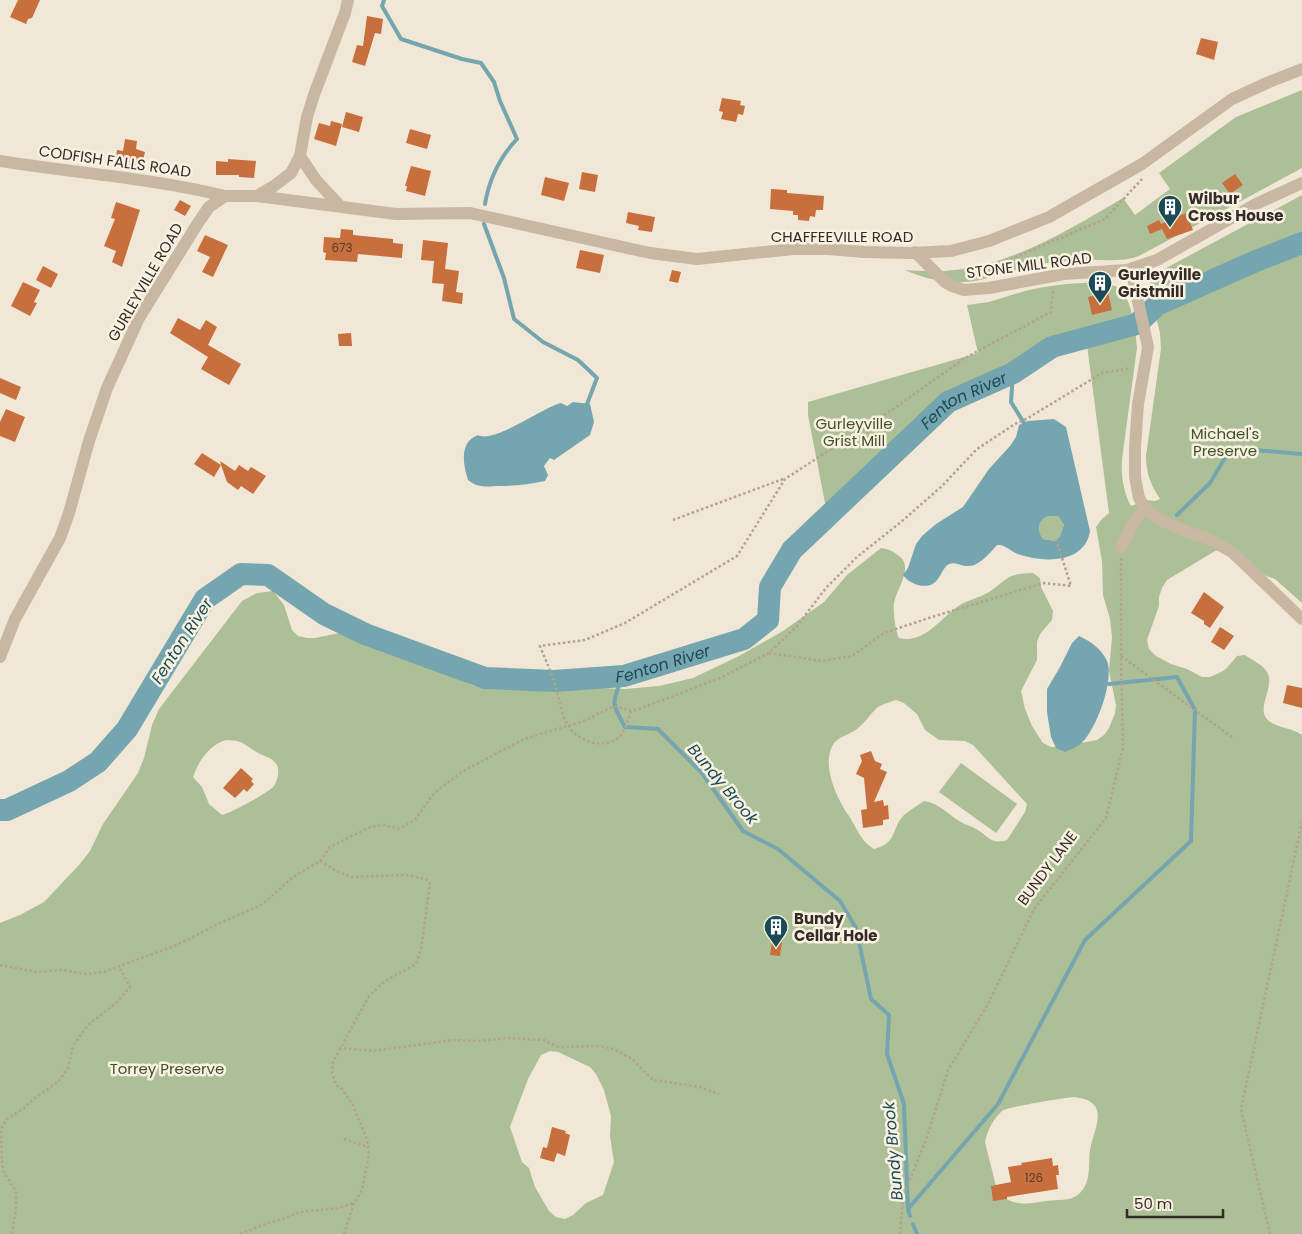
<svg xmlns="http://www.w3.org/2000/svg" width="1302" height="1234" font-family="Poppins,sans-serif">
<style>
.green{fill:#adbf96;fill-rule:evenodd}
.water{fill:#75a5ae;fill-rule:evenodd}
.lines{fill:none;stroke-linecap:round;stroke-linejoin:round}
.stream{stroke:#75a5ae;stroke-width:4}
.river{stroke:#75a5ae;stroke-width:22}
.building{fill:#c76f3d}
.path{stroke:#b4a28d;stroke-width:2.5;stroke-dasharray:2.5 2.5;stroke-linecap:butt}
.minor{stroke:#c8b8a2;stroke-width:12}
.labels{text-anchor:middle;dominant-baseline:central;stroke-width:5;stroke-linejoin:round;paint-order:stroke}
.number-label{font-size:12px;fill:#583c2b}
.street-label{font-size:15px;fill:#332b25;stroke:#f9f1e2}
.poi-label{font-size:15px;font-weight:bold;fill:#332b25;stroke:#f9f1e2;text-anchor:start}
.park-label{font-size:15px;fill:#3e5128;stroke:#f9f1e2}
.water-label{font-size:16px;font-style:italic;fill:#1a4a55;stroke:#f9f1e2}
</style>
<rect width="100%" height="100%" fill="#f1e7d6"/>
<path class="green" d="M 1302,90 L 1302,168 L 1139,256 C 1120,263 1102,259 1082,260 C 1073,260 1064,261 1055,262 C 1031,264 1008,273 984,279 C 957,286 930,281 905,270 C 921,271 938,272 955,270 C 1016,263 1070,229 1123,198 L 1135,215 L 1170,189 L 1159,173 L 1236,117 Z
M 1302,195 L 1302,603 L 1275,579 L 1259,573 L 1223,549 L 1215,551 L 1167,580 L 1162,588 L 1159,597 L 1159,606 L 1147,640 L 1149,649 L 1156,656 L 1171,664 L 1187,669 L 1202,677 L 1210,677 L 1219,673 L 1226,669 L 1237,656 L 1245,655 C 1252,660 1263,665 1267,672 C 1276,687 1254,709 1269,721 C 1278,728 1293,728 1302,735 L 1302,1234 L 0,1234 L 0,923 L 20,915 L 44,902 L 79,865 L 90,851 L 103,824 L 138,773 L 144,758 L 152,725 L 159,709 L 242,601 L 257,593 L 273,591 L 284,605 L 292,630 L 298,636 L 307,638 L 315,638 L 349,631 L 474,686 L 509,689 L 575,687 L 625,689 L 659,686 L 693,678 L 739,656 L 783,631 L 824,602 L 847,575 L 881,548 C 889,549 892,551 899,556 C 914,567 897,588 894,603 C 893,612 895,630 899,638 C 924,644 939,620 957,607 C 967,600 979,598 989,592 C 1010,578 1005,574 1033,573 L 1040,578 L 1041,587 L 1053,611 L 1052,620 L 1040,634 L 1037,642 L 1037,660 L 1021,691 L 1025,709 L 1032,726 L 1043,743 L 1051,747 L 1059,747 L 1097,740 L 1104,735 L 1109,728 L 1115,713 L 1116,705 L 1109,671 L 1112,637 L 1110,619 L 1103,595 L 1102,561 L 1096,527 L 1101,520 L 1109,513 L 1087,345 L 1051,349 L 1026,355 L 983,380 L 941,418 L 882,463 L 830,529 L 808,415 L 808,402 L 978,353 L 967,305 C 974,304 982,303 989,302 C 1004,298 1019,292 1034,289 C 1052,285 1107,277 1120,289 C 1132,300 1136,332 1137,348 L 1122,459 C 1121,476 1123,491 1131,506 L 1146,500 L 1155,501 L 1160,499 C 1151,485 1146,474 1146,456 L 1161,349 L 1160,333 L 1149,288 L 1151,278 L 1155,274 ZM 896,700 L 904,703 L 917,714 L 925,730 L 939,740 L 965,741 L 973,745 L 1027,804 L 1025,812 L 1007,840 C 990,845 989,836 976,829 C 971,826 966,825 961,822 C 948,815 940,803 924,801 C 918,805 910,810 904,815 C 891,828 898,843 874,849 C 860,841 857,828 849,816 C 837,799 820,763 834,743 C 840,736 849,735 857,729 C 865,723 870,714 878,707 C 883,704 890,702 896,700 ZM 226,740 C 245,741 243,744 258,753 C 265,757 272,757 277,765 C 280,771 277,783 273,787 C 268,793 230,813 222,815 L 209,804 L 202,787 L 193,777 C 198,762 209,745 226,740 ZM 550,1051 L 558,1052 L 590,1067 L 596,1074 L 604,1090 L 611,1116 L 610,1136 L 614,1162 L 603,1195 L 586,1203 L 573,1215 L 565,1219 L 556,1217 L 549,1211 L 535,1187 L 529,1168 L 522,1162 L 510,1127 L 528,1079 L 541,1055 ZM 1074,1097 C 1112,1101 1094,1128 1090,1150 C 1088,1165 1092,1182 1079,1194 C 1069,1202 1058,1199 1046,1201 C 1025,1204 1018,1207 998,1194 L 985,1142 C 987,1131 993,1119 1002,1111 C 1007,1107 1063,1098 1074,1097 Z
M 1048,516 L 1058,516 L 1064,525 L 1060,536 L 1055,541 L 1043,539 C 1036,529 1038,521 1048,516 Z
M 961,763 L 1017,804 L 996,833 L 939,792 Z"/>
<path class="water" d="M 573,402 L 590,404 L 594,422 L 590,435 L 554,460 L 550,458 L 544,466 L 548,475 L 545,481 C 530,484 516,486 501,486 C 488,486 479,489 468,480 C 463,464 459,442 478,435 C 493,444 542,408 561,403 L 567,406 Z
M 1054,419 L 1066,427 L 1090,531 C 1085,564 1043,563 1018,554 C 1010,551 1005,544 997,545 C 991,552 979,566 969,566 C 962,567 956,561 949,564 C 942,568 941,578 934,583 C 925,590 908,583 903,575 L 908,568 L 916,544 L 922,536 L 936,524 L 963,507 L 989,469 L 1010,446 L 1016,437 L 1019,425 L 1028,421 ZM 1048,516 L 1058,516 L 1064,525 L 1060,536 L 1055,541 L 1043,539 C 1036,529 1038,521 1048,516 Z
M 1079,636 C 1091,642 1101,648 1107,661 C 1115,680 1095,734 1079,745 C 1075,748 1069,750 1065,752 L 1056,748 L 1051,737 L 1047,712 L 1047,689 L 1060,667 L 1072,643 Z"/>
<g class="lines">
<path class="stream" d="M 384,0 L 382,6 L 401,39 L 462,59 L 481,63 L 494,82 L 500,101 L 517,139 C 500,157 489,180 485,204
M 484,224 L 504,278 L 514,319 L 543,342 L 578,360 L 597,378 L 587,404
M 1013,373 L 1011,402 L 1024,423
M 1177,515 L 1210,483 L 1231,448 L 1302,454
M 680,660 L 622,678 C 611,704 612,703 625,727 L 658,729 L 701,772 L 743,831 L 778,849 L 840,901 L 856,928 L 871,999 L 889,1015 L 887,1054 L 904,1104 L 908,1209 L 910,1216
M 908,1209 L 998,1104 L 1085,940 L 1191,841 L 1195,710 L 1177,677 L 1109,684
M 913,1224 L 917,1234"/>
<path class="river" id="s1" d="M 0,810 L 7,810 L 69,781 L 98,762 L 127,729 L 205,599 L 241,574 L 268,575 L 324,614 L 365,634 L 485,678 L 554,681 L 624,676 L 744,639 L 768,620 L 770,587 L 792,550 L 948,402 L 1013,373 L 1052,347 L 1137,324 L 1157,305 L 1177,296 L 1256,261 L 1302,243"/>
</g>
<path class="building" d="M 18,0 L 40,0 L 32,18 L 28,19 L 26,24 L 10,17 Z
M 367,16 L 383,19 L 381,34 L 375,33 L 365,66 L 352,62 L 357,45 L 363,46 Z
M 1201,38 L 1218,42 L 1214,60 L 1196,54 Z
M 722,98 L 741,101 L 740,105 L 745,106 L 743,115 L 738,114 L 736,122 L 721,119 L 723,112 L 719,111 Z
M 346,112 L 363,117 L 359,132 L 342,127 Z
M 331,121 L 342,124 L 336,146 L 314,139 L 319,123 L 330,126 Z
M 410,129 L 431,135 L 427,149 L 406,143 Z
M 125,139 L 137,141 L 136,149 L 145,152 L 141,168 L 115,164 L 117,150 L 123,151 Z
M 228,159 L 256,161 L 254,178 L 239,177 L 239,175 L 216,175 L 216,161 L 228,162 Z
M 411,166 L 431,171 L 425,196 L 406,191 L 407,186 L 405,186 Z
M 582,172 L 598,175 L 595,192 L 579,189 Z
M 1235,174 L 1243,185 L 1230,194 L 1222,183 Z
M 545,177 L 569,183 L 564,201 L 541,195 Z
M 771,189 L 787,190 L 787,193 L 824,196 L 823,210 L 816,210 L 815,217 L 810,216 L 809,221 L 798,220 L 798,215 L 793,215 L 793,211 L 770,209 Z
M 180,200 L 191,206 L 185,216 L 174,210 Z
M 116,202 L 140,210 L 122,267 L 112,262 L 116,251 L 104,246 L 115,219 L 111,218 Z
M 628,212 L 655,217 L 652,232 L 638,230 L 639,226 L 626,223 Z
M 1186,213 L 1193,230 L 1167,239 L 1162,229 L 1150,234 L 1147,226 L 1159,220 L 1161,224 Z
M 341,229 L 353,230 L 353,235 L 393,239 L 393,243 L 403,244 L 402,258 L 358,254 L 357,262 L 325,260 L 326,253 L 323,252 L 324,237 L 340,238 Z
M 205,235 L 228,245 L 213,277 L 202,272 L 210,257 L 197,251 Z
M 423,240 L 448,243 L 445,269 L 459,271 L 456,292 L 463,293 L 462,304 L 442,301 L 444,284 L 432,283 L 434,261 L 421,260 Z
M 580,250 L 604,255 L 600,273 L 576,268 Z
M 43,266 L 58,274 L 51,288 L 36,280 Z
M 672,270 L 681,272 L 678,283 L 669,281 Z
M 23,282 L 40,290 L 34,302 L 37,303 L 30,316 L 11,306 Z
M 1108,292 L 1112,310 L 1092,315 L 1088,297 Z
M 178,318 L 200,330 L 206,320 L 217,327 L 208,345 L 241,364 L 229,385 L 201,369 L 208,357 L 170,333 Z
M 351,333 L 352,346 L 339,346 L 338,334 Z
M 0,378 L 21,387 L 16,400 L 0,393 Z
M 6,409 L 25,417 L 15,442 L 0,436 L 0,422 Z
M 202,453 L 221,465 L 220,461 L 235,471 L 239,465 L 248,471 L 251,467 L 266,476 L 253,494 L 241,486 L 238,490 L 227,482 L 221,465 L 214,477 L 194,464 Z
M 1204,592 L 1224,607 L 1210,628 L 1204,624 L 1204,621 L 1191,613 Z
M 1220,627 L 1234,636 L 1224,650 L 1211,642 Z
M 1287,685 L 1302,688 L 1302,708 L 1283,703 Z
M 871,751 L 875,761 L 882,764 L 880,769 L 887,772 L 874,802 L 883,800 L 884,806 L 888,805 L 889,819 L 883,820 L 883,825 L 863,828 L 861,810 L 867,809 L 864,778 L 856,774 L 862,761 L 860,755 Z
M 241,768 L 253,779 L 251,781 L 254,784 L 247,792 L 244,789 L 235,798 L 223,788 Z
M 772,941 L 782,942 L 780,956 L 770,955 Z
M 552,1127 L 566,1131 L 565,1133 L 570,1135 L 565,1156 L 557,1153 L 554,1162 L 540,1158 L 543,1147 L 547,1148 Z
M 1052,1158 L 1053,1166 L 1058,1165 L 1059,1175 L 1056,1175 L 1058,1189 L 1007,1197 L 1007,1199 L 993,1201 L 991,1186 L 1011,1182 L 1008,1167 L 1022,1165 L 1021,1163 Z"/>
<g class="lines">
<path class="path" d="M 969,277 L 1105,219 L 1142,179
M 673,520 L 783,479
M 769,653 L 822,661 L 852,656 L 884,633 L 935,616 L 1044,583 L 1071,586 L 1056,539
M 1121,656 L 1233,738
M 631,711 C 628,719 625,733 618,738 C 602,750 577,741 568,725 C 562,717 560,702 557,692 C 553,676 546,661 540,646 L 585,640 L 625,623 L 737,556 L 785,479 L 896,407 L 965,358 L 1051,312 L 1053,289
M 320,861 L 338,872 L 352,877 L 406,875 L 426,879 L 430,884 L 421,949 L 416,964 L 385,981 L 369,996 L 333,1062 L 332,1073 L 336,1085 L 342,1089 L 353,1105 L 367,1140 L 369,1154 L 362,1190 L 354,1203 L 344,1234
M 0,965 L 37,972 L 63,970 L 86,974 L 104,972 L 179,944 L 216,925 L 263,904 L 293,877 L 320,861 L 330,847 L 370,827 L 385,825 L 399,829 L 415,820 L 434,793 L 463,771 L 524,739 L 584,721 L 614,706 L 631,711 L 639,709 L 720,678 L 769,653 L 797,626 L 826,588 L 857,557 L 901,522 L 942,486 L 977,449 L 1015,424 L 1028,418 L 1102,373 L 1131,368
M 339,1048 L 373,1051 L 453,1040 L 478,1041 L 508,1038 L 544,1040 L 558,1047 L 600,1046 L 614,1049 L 632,1059 L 653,1080 L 700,1087 L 719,1094
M 344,1139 L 368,1147
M 12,1234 L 16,1207 L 16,1191 L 4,1173 L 2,1162 L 1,1129 L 7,1119 L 23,1109 L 36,1097 L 58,1082 L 68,1068 L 73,1046 L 88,1025 L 116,1003 L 130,987 L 119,967
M 240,1234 L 270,1222 L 280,1220 L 300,1212 L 338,1208 L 353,1203
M 900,1234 L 903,1197 L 927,1137 L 948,1070 L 988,1004 L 1034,909 L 1106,818 L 1123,748 L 1121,656 L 1121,557
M 1270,1234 L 1241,1109 L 1302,822"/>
<path class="minor" d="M 300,156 L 316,180 L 341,207
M 0,161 C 75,173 151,178 225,196
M 257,196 L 396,214 L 470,213 L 650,253 L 697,259 L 794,249 L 828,249 L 864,252 L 911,253 L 951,251 L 989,241 L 1049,217 L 1142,164 L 1232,99 L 1269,82 L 1302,69
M 915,252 L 945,282 L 952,286 L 964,290 L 989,288 L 1064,274 L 1127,270 L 1157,260 L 1256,204 L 1302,183
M 1131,269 L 1148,347 L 1138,404 L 1135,447 L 1135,477 L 1139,498 L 1146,509 L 1158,519 L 1190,533 L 1207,538 L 1232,552 L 1302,619
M 1121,547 L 1135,520 L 1146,509
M 0,657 L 15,619 L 60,538 L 69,513 L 89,441 L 107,388 L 139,318 L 198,223 L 209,207 L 225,196 L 257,196 L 274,186 L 291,173 L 300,156 L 307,117 L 315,92 L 345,13 L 348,0"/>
</g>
<defs>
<symbol id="building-pin" viewBox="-11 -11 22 30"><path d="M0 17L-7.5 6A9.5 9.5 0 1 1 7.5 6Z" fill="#1a4a55" stroke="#f9f1e2"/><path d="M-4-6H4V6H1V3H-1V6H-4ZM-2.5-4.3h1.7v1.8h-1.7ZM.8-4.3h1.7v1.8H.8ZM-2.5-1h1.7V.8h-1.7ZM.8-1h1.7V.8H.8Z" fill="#fff"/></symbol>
</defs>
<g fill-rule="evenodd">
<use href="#building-pin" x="1156" y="193" width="28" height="38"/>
<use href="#building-pin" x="1086" y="269" width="28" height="38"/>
<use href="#building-pin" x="762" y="913" width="28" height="38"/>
</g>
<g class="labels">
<g class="number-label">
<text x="342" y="247">673</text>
<text x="1034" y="1177">126</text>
</g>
<g class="street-label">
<text transform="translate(115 161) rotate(8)">CODFISH FALLS ROAD</text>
<text x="842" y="236">CHAFFEEVILLE ROAD</text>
<text transform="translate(1029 265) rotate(-7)">STONE MILL ROAD</text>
<text transform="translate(145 282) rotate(-60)">GURLEYVILLE ROAD</text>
<text transform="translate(1047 868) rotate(-53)">BUNDY LANE</text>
</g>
<g class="poi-label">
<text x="1188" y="198">Wilbur<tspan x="1188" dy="17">Cross House</tspan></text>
<text x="1118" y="274">Gurleyville<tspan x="1118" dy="17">Gristmill</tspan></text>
<text x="794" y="918">Bundy<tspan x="794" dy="17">Cellar Hole</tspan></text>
</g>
<g class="park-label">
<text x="854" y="423">Gurleyville<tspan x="854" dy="17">Grist Mill</tspan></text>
<text x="1225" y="433">Michael's<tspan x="1225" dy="17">Preserve</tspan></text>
<text x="167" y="1068">Torrey Preserve</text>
</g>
<g class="water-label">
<text stroke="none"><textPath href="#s1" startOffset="1219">Fenton River</textPath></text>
<text transform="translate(182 641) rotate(-57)">Fenton River</text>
<text stroke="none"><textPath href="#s1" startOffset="798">Fenton River</textPath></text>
<text transform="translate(723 784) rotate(50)">Bundy Brook</text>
<text transform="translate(893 1151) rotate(-95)">Bundy Brook</text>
</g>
</g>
<path d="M1127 1209v8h96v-8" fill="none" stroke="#332b25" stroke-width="2.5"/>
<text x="1134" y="1209" font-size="15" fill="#332b25" stroke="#f9f1e2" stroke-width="4" paint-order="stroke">50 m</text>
</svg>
